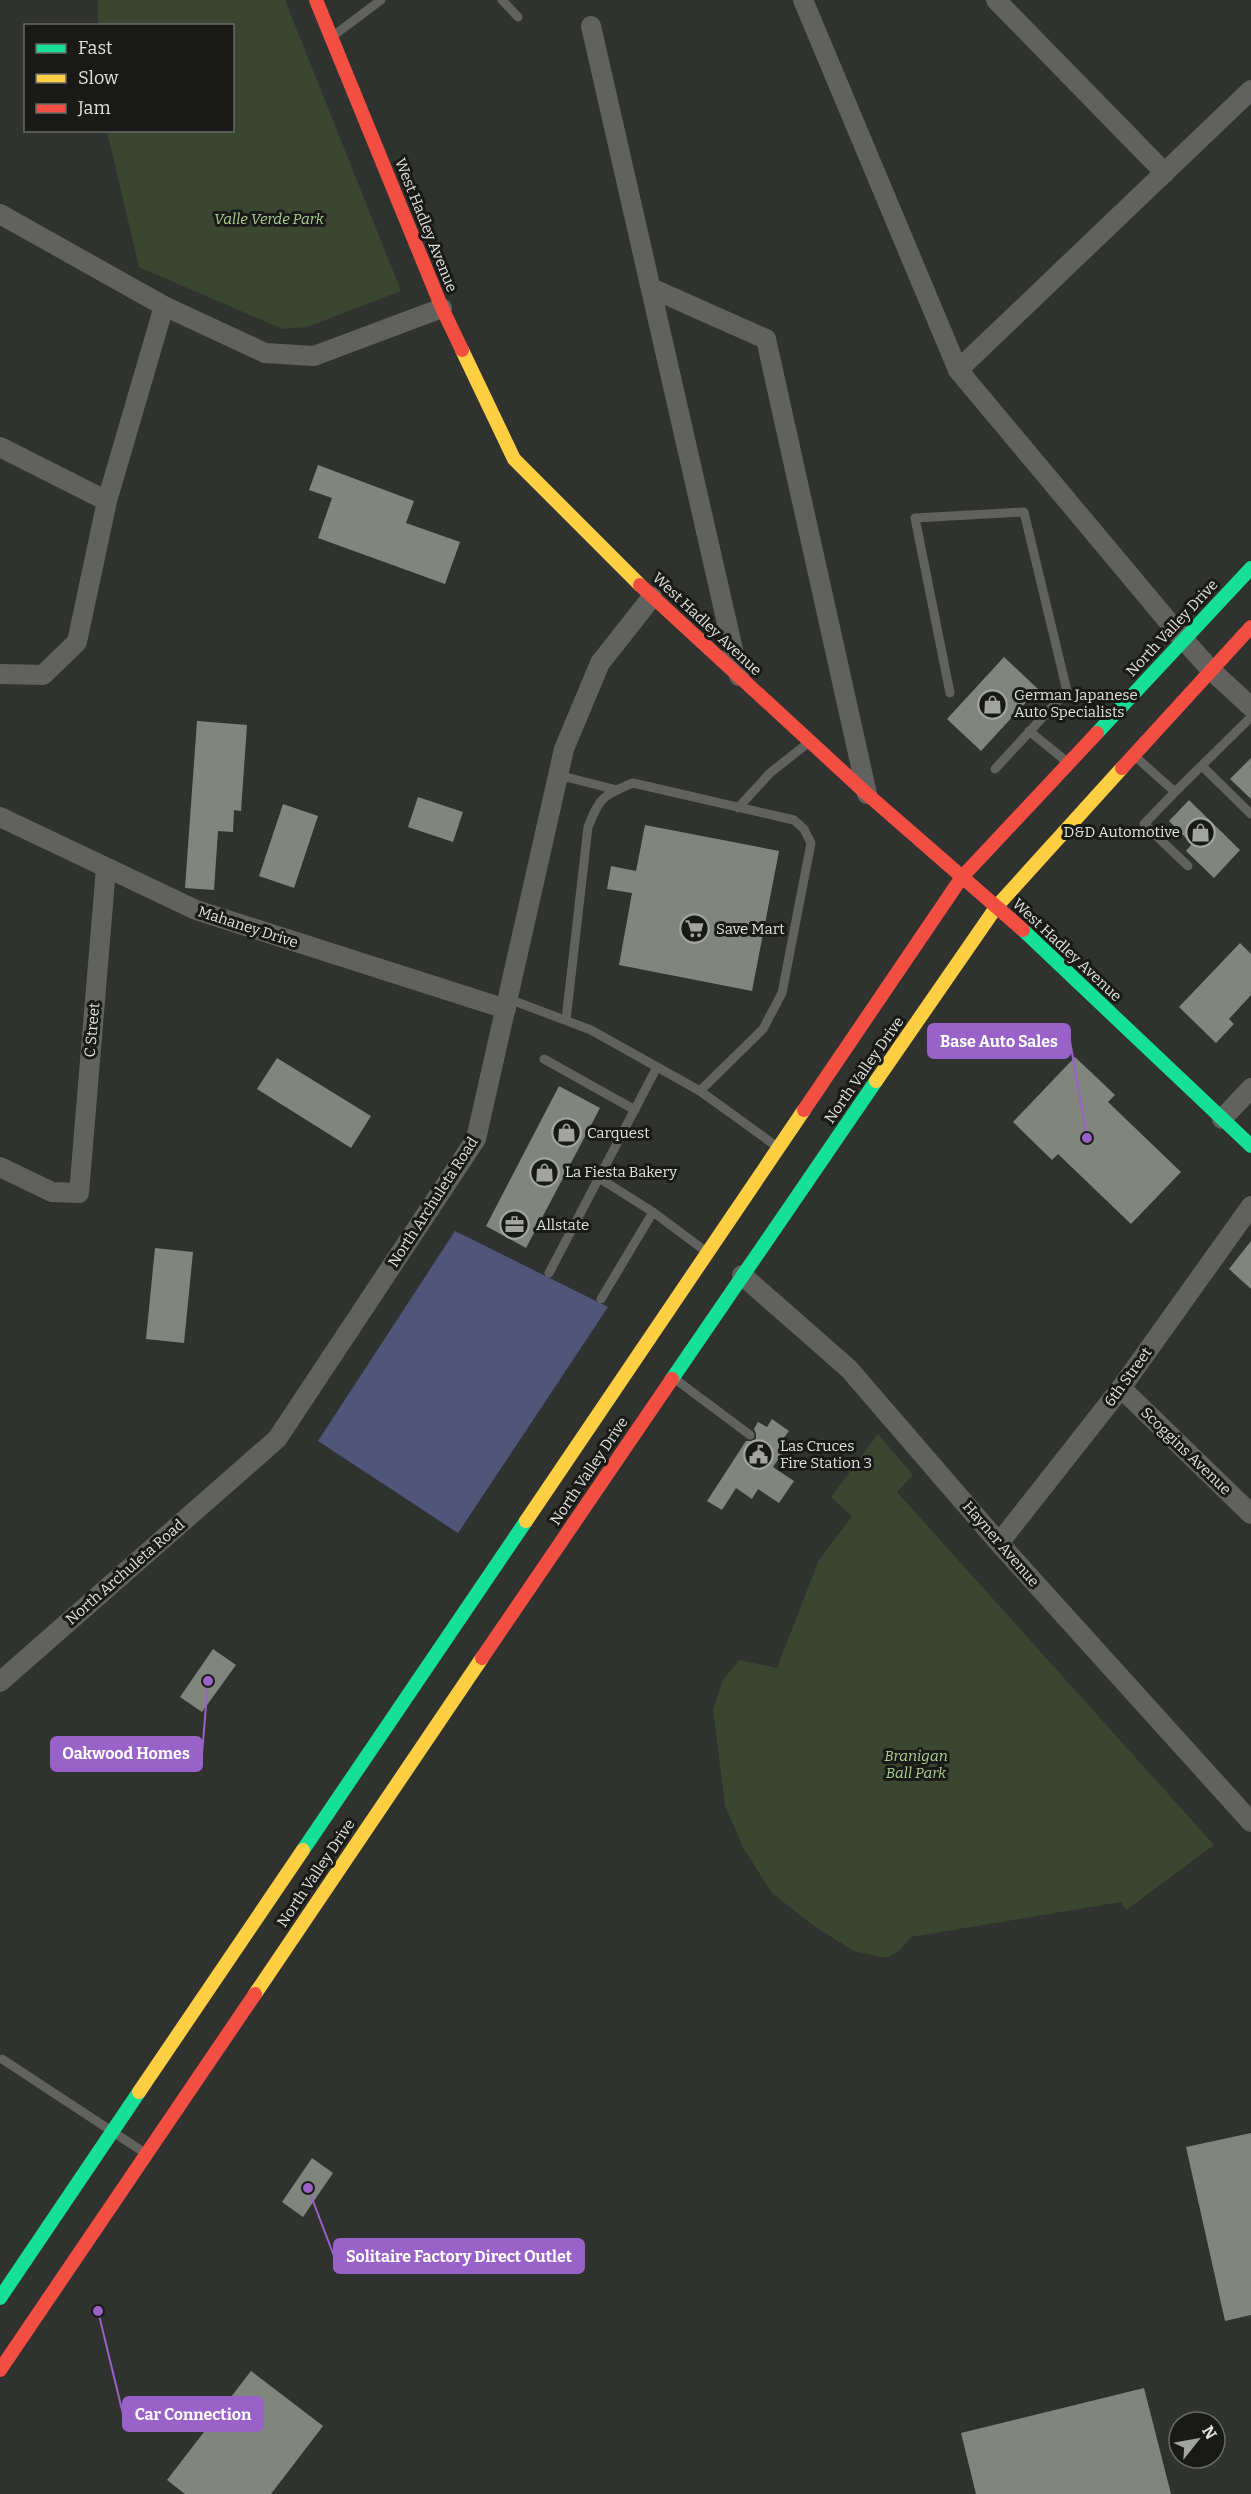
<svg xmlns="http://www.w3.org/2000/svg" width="1251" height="2494" font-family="Bitter,serif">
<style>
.green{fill:#3a4630}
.water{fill:#515579}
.building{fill:#80867d}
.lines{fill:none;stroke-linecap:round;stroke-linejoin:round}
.lane{stroke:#616260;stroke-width:9}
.street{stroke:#616260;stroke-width:20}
.fast{stroke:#16e098;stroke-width:14}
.slow{stroke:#ffcf43;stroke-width:14}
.jam{stroke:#f24e42;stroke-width:14}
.labels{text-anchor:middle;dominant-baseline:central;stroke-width:6;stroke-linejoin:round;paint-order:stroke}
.park-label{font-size:15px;font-style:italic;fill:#acd091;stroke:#191a18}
.street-label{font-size:15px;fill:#dfe1de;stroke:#191a18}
.poi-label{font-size:15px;fill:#dfe1de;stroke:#191a18;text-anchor:start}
.leader{fill:none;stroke:#9962c8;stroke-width:2}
.callout-dot{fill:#9962c8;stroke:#191a18;stroke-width:2}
.callout{fill:#9962c8;stroke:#9962c8;stroke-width:2}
.callout-label{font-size:16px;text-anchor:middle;font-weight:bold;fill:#fff}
</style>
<rect width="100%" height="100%" fill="#30322f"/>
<path class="green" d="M 98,0 L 285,0 L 401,291 L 307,327 L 283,329 L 139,267 L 107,131 L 232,130 L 232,26 L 98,25 Z
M 878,1434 L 913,1475 L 897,1492 L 1214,1845 L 1126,1910 L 1121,1902 L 911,1937 L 899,1951 L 886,1958 L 854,1951 L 811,1924 L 771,1892 L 743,1847 L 725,1806 L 713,1710 L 723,1680 L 739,1660 L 777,1668 L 818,1562 L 852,1516 L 831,1497 Z"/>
<path class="water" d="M 455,1231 L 608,1307 L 458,1533 L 318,1441 Z"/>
<path class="building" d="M 318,465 L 414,501 L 406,523 L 460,542 L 445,584 L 318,538 L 332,498 L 309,490 Z
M 1004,657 L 1038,689 L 981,751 L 947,719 Z
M 197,721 L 247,725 L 241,811 L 234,810 L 233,832 L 218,831 L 214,890 L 185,888 Z
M 1251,758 L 1251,799 L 1230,779 Z
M 418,797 L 463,812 L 453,842 L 408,827 Z
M 1189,800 L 1240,850 L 1214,878 L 1186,851 L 1192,844 L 1169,821 Z
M 283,804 L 318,816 L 294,888 L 259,876 Z
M 645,825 L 779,851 L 752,991 L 619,965 L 632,893 L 607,889 L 611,866 L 636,871 Z
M 1240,943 L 1251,954 L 1251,995 L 1229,1019 L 1234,1024 L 1216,1043 L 1179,1007 Z
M 1075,1057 L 1115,1095 L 1108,1102 L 1181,1172 L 1131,1224 L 1058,1154 L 1052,1160 L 1013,1122 Z
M 277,1058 L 371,1116 L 351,1148 L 257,1089 Z
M 559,1086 L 600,1108 L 526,1248 L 486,1226 Z
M 1251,1241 L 1251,1289 L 1229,1269 Z
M 155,1248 L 193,1252 L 184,1343 L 146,1339 Z
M 772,1419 L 789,1431 L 783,1439 L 789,1443 L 773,1467 L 794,1481 L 779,1503 L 758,1489 L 752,1499 L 736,1488 L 722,1510 L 707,1501 L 746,1441 L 752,1441 L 756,1439 L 756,1433 L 754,1429 L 758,1422 L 767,1427 Z
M 213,1649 L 236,1665 L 202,1712 L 180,1697 Z
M 1251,2133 L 1251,2315 L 1225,2321 L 1186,2147 Z
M 312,2158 L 333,2173 L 303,2217 L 282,2202 Z
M 251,2371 L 323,2426 L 271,2494 L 185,2494 L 167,2480 Z
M 1144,2388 L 1171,2494 L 976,2494 L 961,2433 Z"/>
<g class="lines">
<path class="lane" d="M 502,0 L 518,17
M 333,36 L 381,0
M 950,693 L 915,518 L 1024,512 L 1067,691 L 995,769
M 1029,731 L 1066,761
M 1138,759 L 1175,792 L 1251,717
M 1202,766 L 1251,814
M 558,775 L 617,790
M 1175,792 L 1144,824 L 1188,866
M 738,808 L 770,773 L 808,743
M 509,999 L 591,1030 L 700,1091 L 776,1146
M 566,1020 L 588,827 C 600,797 603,795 633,783 L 794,820 L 804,829 L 811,843 L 782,993 L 763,1029 L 700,1091
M 544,1059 L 635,1110
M 599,1178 L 653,1212 L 601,1299
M 653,1212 L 704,1250
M 549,1273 L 657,1067
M 675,1379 L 750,1435
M 2,2059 L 142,2151"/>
<path class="street" d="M 803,0 L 958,370 L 1183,639 L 1211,670 L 1251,707
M 996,0 L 1165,173
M 591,26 L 739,676
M 0,214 L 164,306 L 107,501 L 77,642 L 43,675 L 0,674
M 651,288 L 766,339 L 867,794
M 164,306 L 265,353 L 314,356 L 442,308
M 958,370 L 1251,90
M 0,447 L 107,501
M 0,817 L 196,910 L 506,1009
M 1222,1119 L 1251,1088
M 0,1167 L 52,1192 L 79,1193 L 106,868
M 742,1275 L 849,1369 L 999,1543 L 1251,1822
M 1121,1388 L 1251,1514
M 999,1543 L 1121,1388 L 1251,1206
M 0,1682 L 277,1439 L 476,1139 L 564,749 L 600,663 L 652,597"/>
<path class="fast" d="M 1097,733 L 1251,568
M 1023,930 L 1251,1146
M 672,1379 L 876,1081
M 303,1850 L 526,1521
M 0,2298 L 139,2092"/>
<path class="slow" d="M 462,350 L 514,459 L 640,585
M 876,1081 L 997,906 L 1122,768
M 526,1521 L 804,1110
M 255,1994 L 482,1658
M 139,2092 L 303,1850"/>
<path class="jam" d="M 316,0 L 442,308 L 462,350
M 640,585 L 867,794 L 1023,930
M 1122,768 L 1251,627
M 804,1110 L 962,877 L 1097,733
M 482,1658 L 672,1379
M 0,2370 L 255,1994"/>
</g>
<defs>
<symbol id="shop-ring" viewBox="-11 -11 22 22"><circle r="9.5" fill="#191a18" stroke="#a2a4a1" stroke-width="1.5"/><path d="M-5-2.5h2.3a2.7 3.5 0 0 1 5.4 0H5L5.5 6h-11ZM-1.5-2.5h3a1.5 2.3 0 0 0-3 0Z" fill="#a2a4a1"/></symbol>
<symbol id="supermarket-ring" viewBox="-11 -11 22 22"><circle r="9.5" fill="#191a18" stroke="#a2a4a1" stroke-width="1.5"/><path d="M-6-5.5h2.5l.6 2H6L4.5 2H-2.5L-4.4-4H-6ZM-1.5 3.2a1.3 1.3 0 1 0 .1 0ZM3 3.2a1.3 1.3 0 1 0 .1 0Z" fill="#a2a4a1"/></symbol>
<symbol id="office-ring" viewBox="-11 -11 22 22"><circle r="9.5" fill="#191a18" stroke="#a2a4a1" stroke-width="1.5"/><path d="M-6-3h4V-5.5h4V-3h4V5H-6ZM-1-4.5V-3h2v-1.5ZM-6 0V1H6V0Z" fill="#a2a4a1"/></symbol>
<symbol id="civic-ring" viewBox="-11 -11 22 22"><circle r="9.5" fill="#191a18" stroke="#a2a4a1" stroke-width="1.5"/><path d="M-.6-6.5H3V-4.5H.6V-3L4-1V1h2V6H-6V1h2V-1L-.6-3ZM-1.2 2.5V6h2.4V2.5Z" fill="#a2a4a1"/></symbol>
</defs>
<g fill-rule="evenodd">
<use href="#shop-ring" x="976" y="688" width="33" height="33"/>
<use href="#shop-ring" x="1184" y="816" width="33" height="33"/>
<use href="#supermarket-ring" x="678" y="912" width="33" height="33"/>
<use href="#shop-ring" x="550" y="1116" width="33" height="33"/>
<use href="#shop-ring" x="528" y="1156" width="33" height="33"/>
<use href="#office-ring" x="498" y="1208" width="33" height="33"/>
<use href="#civic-ring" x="742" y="1438" width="33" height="33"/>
</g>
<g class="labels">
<g class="park-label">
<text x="269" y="219">Valle Verde Park</text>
<text x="916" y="1756">Branigan<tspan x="916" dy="17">Ball Park</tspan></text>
</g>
<g class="street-label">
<text transform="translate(426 225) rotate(68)">West Hadley Avenue</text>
<text transform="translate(707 624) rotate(43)">West Hadley Avenue</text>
<text transform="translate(1172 628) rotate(-47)">North Valley Drive</text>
<text transform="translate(248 927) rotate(18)">Mahaney Drive</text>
<text transform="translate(1067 950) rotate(43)">West Hadley Avenue</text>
<text transform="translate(92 1030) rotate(-85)">C Street</text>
<text transform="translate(864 1070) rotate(-55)">North Valley Drive</text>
<text transform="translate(433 1202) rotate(-57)">North Archuleta Road</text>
<text transform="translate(1128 1377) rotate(-54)">6th Street</text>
<text transform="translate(1186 1451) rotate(44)">Scoggins Avenue</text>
<text transform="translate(589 1471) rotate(-56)">North Valley Drive</text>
<text transform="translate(1001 1544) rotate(49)">Hayner Avenue</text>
<text transform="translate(125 1572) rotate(-41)">North Archuleta Road</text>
<text transform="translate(316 1873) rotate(-56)">North Valley Drive</text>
</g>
<g class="poi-label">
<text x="1014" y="695">German Japanese<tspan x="1014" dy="17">Auto Specialists</tspan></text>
<text x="1180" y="832" text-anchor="end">D&amp;D Automotive</text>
<text x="716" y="929">Save Mart</text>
<text x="587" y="1133">Carquest</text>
<text x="565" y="1172">La Fiesta Bakery</text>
<text x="536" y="1225">Allstate</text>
<text x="780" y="1446">Las Cruces<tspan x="780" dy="17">Fire Station 3</tspan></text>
</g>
</g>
<path class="leader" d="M1087 1138L1070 1041M208 1681L202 1754M308 2188L334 2256M98 2311L123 2414"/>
<g class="callout-dot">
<circle cx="1087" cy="1138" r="6"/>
<circle cx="208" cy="1681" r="6"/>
<circle cx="308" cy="2188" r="6"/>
<circle cx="98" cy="2311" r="6"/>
</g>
<g class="callout">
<rect x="928" y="1024" width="142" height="34" rx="6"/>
<rect x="51" y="1737" width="151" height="34" rx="6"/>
<rect x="334" y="2239" width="250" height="34" rx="6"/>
<rect x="123" y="2397" width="140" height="34" rx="6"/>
</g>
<g class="callout-label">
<text x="999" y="1047">Base Auto Sales</text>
<text x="126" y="1759">Oakwood Homes</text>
<text x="459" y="2262">Solitaire Factory Direct Outlet</text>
<text x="193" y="2420">Car Connection</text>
</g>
<rect x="24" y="24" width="210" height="108" fill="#191a18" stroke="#686a67" stroke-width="1.5"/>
<rect x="36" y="44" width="30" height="9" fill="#16e098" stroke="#686a67" stroke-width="1.5"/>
<text x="78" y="54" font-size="18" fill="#dfe1de">Fast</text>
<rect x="36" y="74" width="30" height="9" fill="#ffcf43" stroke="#686a67" stroke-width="1.5"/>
<text x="78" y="84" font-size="18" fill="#dfe1de">Slow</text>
<rect x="36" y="104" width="30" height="9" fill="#f24e42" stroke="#686a67" stroke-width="1.5"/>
<text x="78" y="114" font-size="18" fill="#dfe1de">Jam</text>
<g transform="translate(1197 2440) rotate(59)"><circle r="28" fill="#191a18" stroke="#686a67" stroke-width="1.5"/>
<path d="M0-4.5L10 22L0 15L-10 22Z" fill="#a2a4a1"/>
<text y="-9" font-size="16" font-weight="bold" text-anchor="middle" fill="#dfe1de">N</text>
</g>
</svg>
